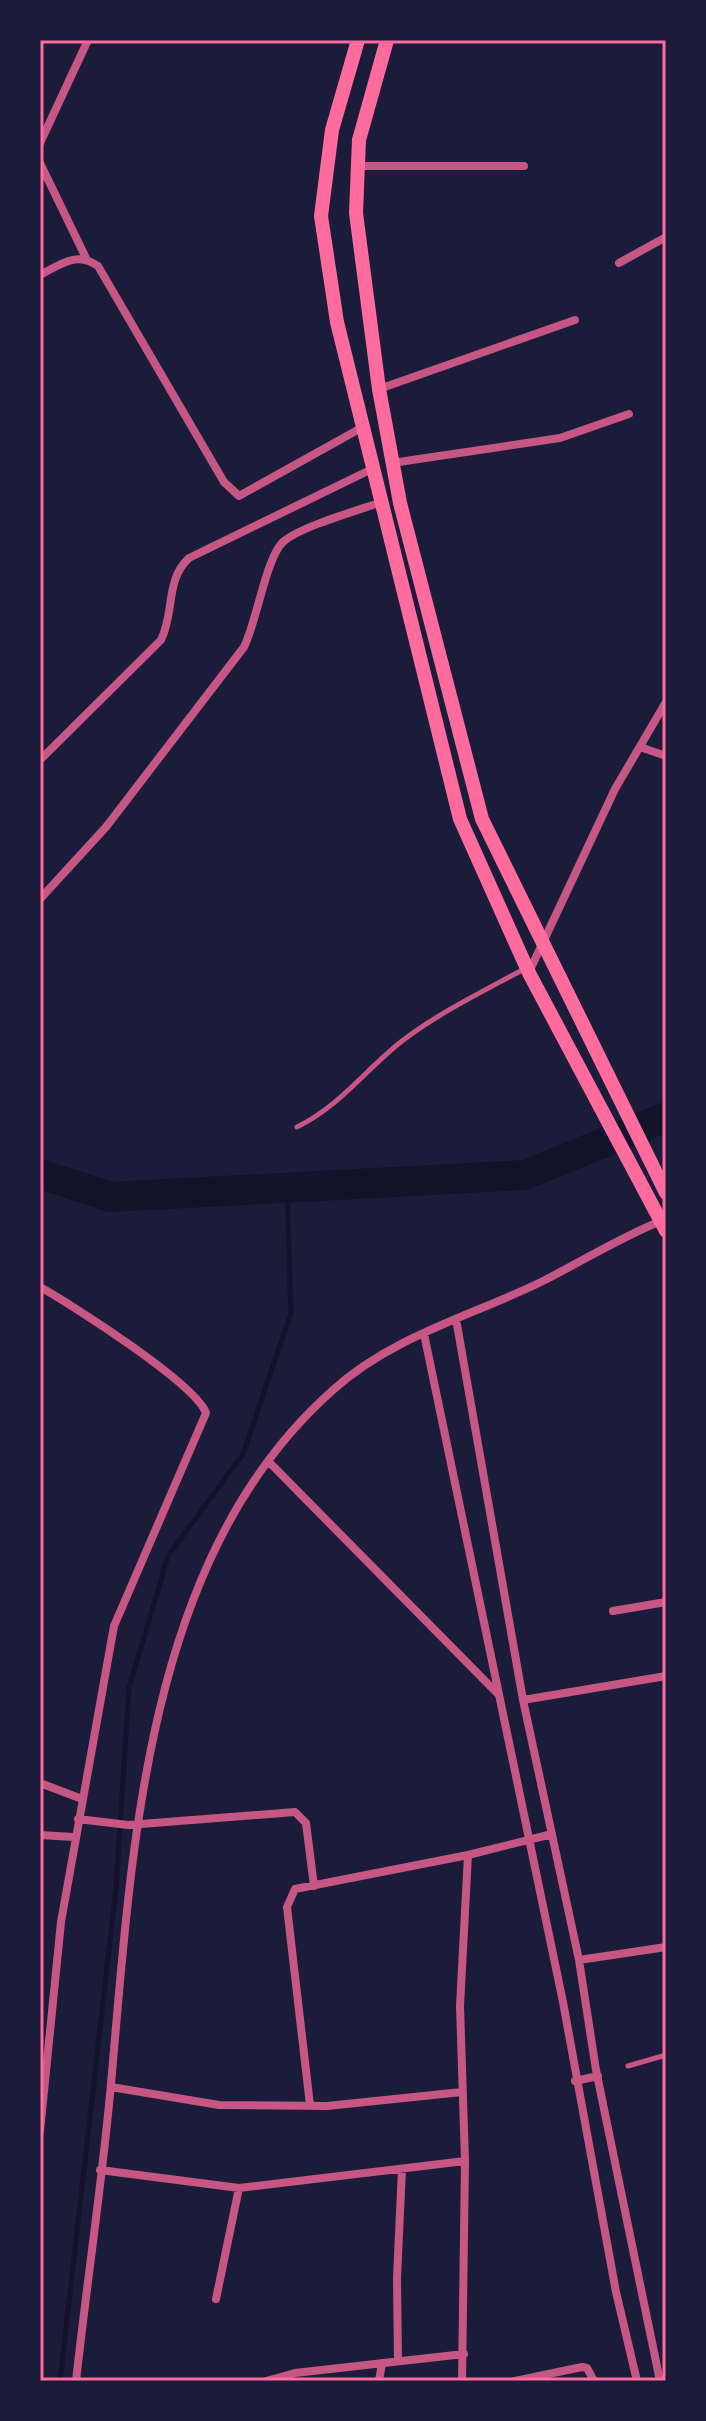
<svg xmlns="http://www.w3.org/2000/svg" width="706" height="2421" font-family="Inter,sans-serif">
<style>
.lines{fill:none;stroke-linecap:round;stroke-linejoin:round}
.stream{stroke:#12122b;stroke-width:5}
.river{stroke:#12122b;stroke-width:30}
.service{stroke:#c65784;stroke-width:5}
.minor{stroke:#c65784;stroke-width:8}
.primary{stroke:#ff6b9d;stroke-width:14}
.neatline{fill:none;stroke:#ff6b9d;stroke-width:3}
</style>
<rect width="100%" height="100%" fill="#1b1b3a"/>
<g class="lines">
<path class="stream" d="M 60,2381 L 116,1888 L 129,1688 L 168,1556 L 243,1454 L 291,1313 L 287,1188"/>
<path class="river" d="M 40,1174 L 111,1197 L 525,1175 L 666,1117"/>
<path class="service" d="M 297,1127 C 340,1106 365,1070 402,1041 C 440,1012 484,991 526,968
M 628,2066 L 666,2055"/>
<path class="minor" d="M 40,143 L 88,40
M 40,163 L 86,258
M 358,166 L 524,166
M 619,263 L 666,237
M 40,275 C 61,264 77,251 98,266 L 224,482 L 239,496 L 363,427
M 379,389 L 575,320
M 392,463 L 560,438 L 629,414
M 640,747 L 666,756
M 40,760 L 161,640 C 175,612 165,580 189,558 L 372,469
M 40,899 L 106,827 L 244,647 C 257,621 266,558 283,542 C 299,527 359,510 382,502
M 529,972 L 615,789 L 666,702
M 40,1287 C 71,1304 196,1384 206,1413 L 114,1626 L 61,1922 L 40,2131
M 456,1319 L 523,1700 L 579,1960 L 596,2070 L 660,2381
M 424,1334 L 563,2002 L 616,2292 L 637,2381
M 268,1461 L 498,1694
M 613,1611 L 666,1602
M 523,1700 L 666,1676
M 40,1783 L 82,1799
M 78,1819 L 128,1825 L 295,1812 L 306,1823 L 314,1886
M 40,1835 L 74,1837
M 468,1855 L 552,1834
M 579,1960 L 666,1947
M 575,2081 L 598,2076
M 111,2087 L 219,2105 L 327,2106 L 462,2092
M 310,2105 L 287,1907 L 295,1889 L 468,1855 L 460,2006 L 465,2161 L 462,2381
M 100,2170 L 239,2188 L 465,2161
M 216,2299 L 239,2188
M 398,2361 L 397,2278 L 402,2169
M 76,2381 C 87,2282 102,2183 111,2084 C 132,1851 144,1557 333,1390 C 391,1337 471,1316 541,1282 C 581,1262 619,1238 661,1221
M 266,2381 L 295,2373 L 464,2354
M 379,2381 L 382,2363
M 515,2381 L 582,2367 L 587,2368 L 594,2381"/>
<path class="primary" d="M 358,40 L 332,130 L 321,216 L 337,322 L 460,819 L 529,973 L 666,1231
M 387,40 L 359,140 L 356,213 L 379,389 L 400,503 L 482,819 L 666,1193"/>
</g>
<rect width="706" height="2421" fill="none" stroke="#1b1b3a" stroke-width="84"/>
<rect x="42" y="42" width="622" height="2337" class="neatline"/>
</svg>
